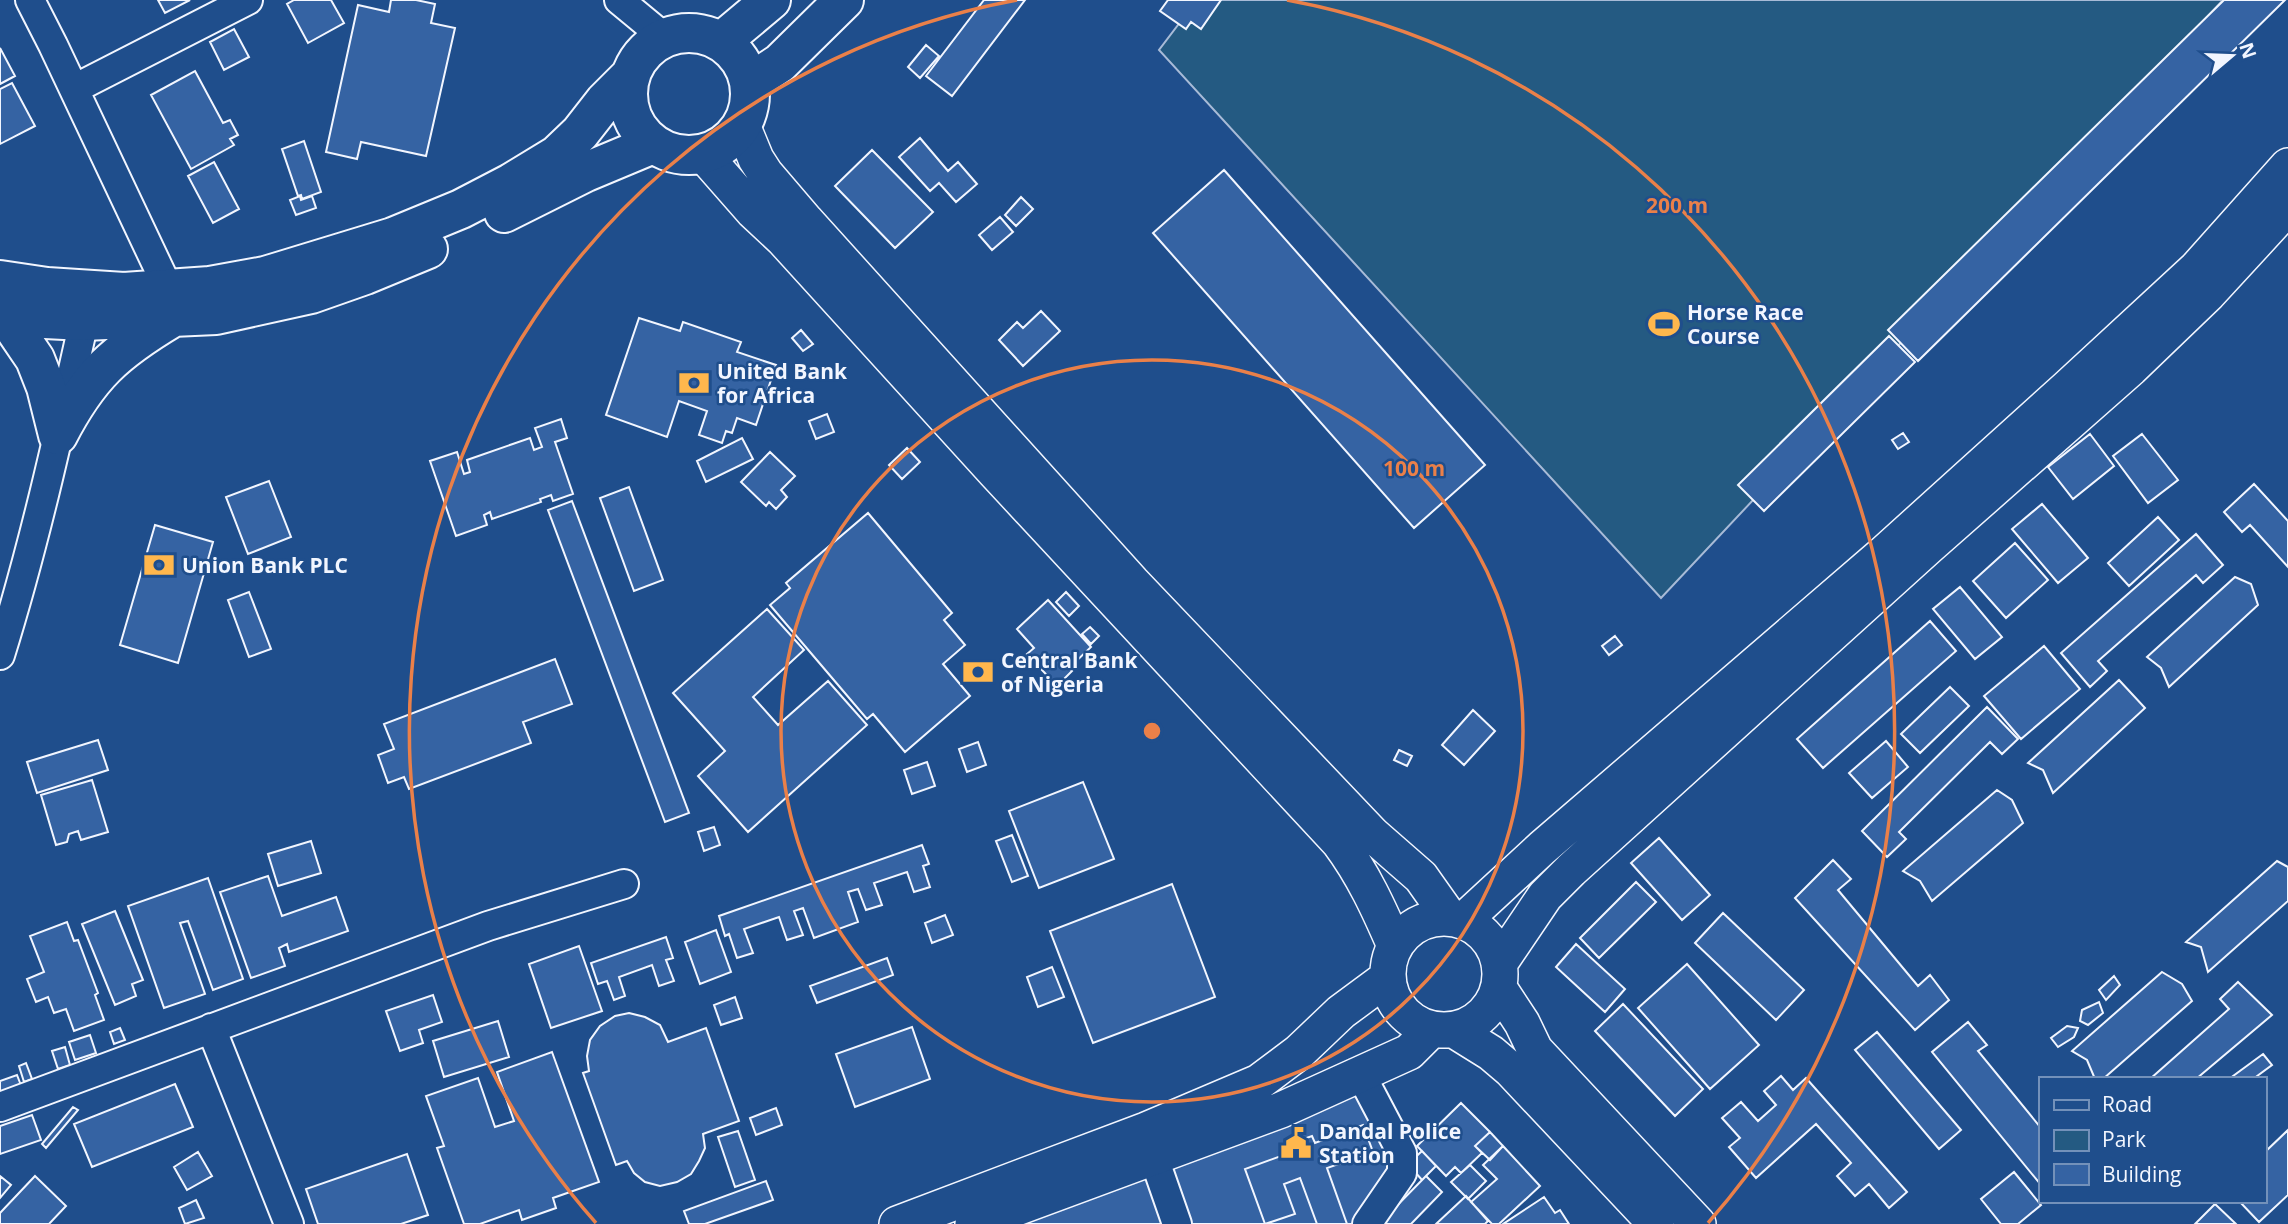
<svg xmlns="http://www.w3.org/2000/svg" width="2288" height="1224" font-family="'Open Sans',sans-serif">
<style>
.green{fill:#245a82;stroke:#a8bbd7;stroke-width:2}
.building{fill:#3563a3;stroke:#f2f6ff;stroke-width:2}
.lines{fill:none;stroke-linecap:round;stroke-linejoin:round}
.minor-casing{stroke:#f2f6ff;stroke-width:32}
.major-casing{stroke:#f2f6ff;stroke-width:38}
.highway-casing{stroke:#f2f6ff;stroke-width:42}
.minor{stroke:#1f4e8c;stroke-width:28}
.major{stroke:#1f4e8c;stroke-width:35}
.highway{stroke:#1f4e8c;stroke-width:38}
.ring{fill:none;stroke:#ea8049;stroke-width:3.5}
.labels{text-anchor:middle;dominant-baseline:central;stroke-width:5;stroke-linejoin:round;paint-order:stroke}
.poi-label{font-size:21px;font-weight:bold;fill:#f2f6ff;stroke:#1f4e8c;text-anchor:start}
.centre{fill:#ea8049;stroke:#1f4e8c;stroke-width:3.5}
.ring-label{font-size:21px;text-anchor:middle;font-weight:bold;fill:#ea8049;stroke:#1f4e8c;stroke-width:5;stroke-linejoin:round;paint-order:stroke}
</style>
<rect width="100%" height="100%" fill="#1f4e8c"/>
<path class="green" d="M 1197,0 L 2223,0 L 1661,598 L 1159,50 Z"/>
<path class="building" d="M 158,0 L 190,0 L 165,13 Z
M 294,0 L 331,0 L 344,23 L 308,43 L 287,4 Z
M 391,0 L 416,0 L 435,4 L 431,23 L 455,28 L 426,156 L 361,142 L 357,159 L 326,152 L 358,5 L 389,12 Z
M 984,0 L 1025,0 L 952,96 L 926,76 Z
M 1168,0 L 1221,0 L 1201,29 L 1191,22 L 1186,29 L 1160,11 Z
M 2224,0 L 2285,0 L 1918,361 L 1888,330 Z
M 234,29 L 249,57 L 224,70 L 210,42 Z
M 926,45 L 939,56 L 920,78 L 908,67 Z
M 0,48 L 15,76 L 0,84 Z
M 195,71 L 223,123 L 230,120 L 238,135 L 230,139 L 234,145 L 191,169 L 151,95 Z
M 12,83 L 35,126 L 0,144 L 0,89 Z
M 920,138 L 948,171 L 958,162 L 977,184 L 956,202 L 939,183 L 930,191 L 899,157 Z
M 304,141 L 321,192 L 302,199 L 301,195 L 298,196 L 282,149 Z
M 872,150 L 933,212 L 895,248 L 835,186 Z
M 214,162 L 239,209 L 213,223 L 188,176 Z
M 1224,170 L 1485,465 L 1414,528 L 1153,233 Z
M 300,196 L 301,200 L 312,196 L 316,208 L 296,215 L 290,200 Z
M 1021,197 L 1033,209 L 1016,226 L 1005,215 Z
M 1000,217 L 1013,232 L 992,250 L 979,235 Z
M 1041,311 L 1060,331 L 1023,366 L 999,340 L 1017,322 L 1023,328 Z
M 639,318 L 680,331 L 683,322 L 741,342 L 737,352 L 776,365 L 756,425 L 737,418 L 732,433 L 726,431 L 722,443 L 699,435 L 707,411 L 679,401 L 667,437 L 606,415 Z
M 801,330 L 813,344 L 803,351 L 792,338 Z
M 1889,336 L 1915,362 L 1764,511 L 1738,485 Z
M 827,414 L 834,432 L 816,439 L 809,421 Z
M 561,419 L 567,438 L 555,442 L 573,494 L 553,501 L 551,495 L 540,499 L 541,502 L 492,519 L 490,512 L 484,515 L 487,525 L 456,536 L 430,461 L 457,452 L 464,474 L 470,472 L 467,460 L 530,438 L 534,450 L 542,447 L 535,428 Z
M 1903,433 L 1909,442 L 1898,449 L 1892,440 Z
M 2090,434 L 2114,466 L 2073,499 L 2048,467 Z
M 2142,434 L 2178,480 L 2148,503 L 2113,456 Z
M 742,438 L 753,459 L 706,482 L 697,461 Z
M 907,448 L 920,462 L 902,479 L 889,465 Z
M 770,452 L 795,476 L 781,490 L 787,497 L 776,509 L 769,502 L 766,506 L 741,482 Z
M 269,481 L 291,537 L 248,554 L 226,497 Z
M 2254,484 L 2288,521 L 2288,567 L 2250,525 L 2242,532 L 2224,512 Z
M 629,487 L 663,580 L 634,591 L 600,498 Z
M 572,501 L 689,813 L 665,822 L 548,510 Z
M 2042,504 L 2088,558 L 2058,583 L 2012,529 Z
M 868,513 L 952,613 L 944,620 L 965,645 L 943,664 L 970,696 L 905,752 L 873,714 L 867,719 L 770,605 L 790,588 L 786,583 Z
M 2158,517 L 2179,540 L 2129,586 L 2108,563 Z
M 155,525 L 213,542 L 178,663 L 120,645 Z
M 2196,534 L 2223,565 L 2203,583 L 2196,575 L 2098,661 L 2107,671 L 2090,687 L 2061,653 Z
M 2015,543 L 2048,580 L 2006,618 L 1973,581 Z
M 2235,577 L 2251,584 L 2258,605 L 2169,687 L 2161,668 L 2147,657 Z
M 1960,587 L 2002,637 L 1975,659 L 1933,609 Z
M 249,592 L 271,649 L 249,657 L 228,600 Z
M 1066,592 L 1079,606 L 1069,616 L 1056,602 Z
M 1048,600 L 1091,647 L 1069,668 L 1072,671 L 1057,686 L 1027,654 L 1034,648 L 1017,629 Z
M 767,609 L 804,650 L 753,697 L 778,725 L 828,681 L 867,725 L 748,832 L 698,776 L 725,751 L 673,693 Z
M 1930,621 L 1956,651 L 1823,768 L 1797,739 Z
M 1090,627 L 1099,636 L 1091,644 L 1082,634 Z
M 1615,636 L 1622,645 L 1609,655 L 1602,646 Z
M 2044,646 L 2080,689 L 2021,739 L 1984,696 Z
M 555,659 L 572,704 L 523,722 L 531,743 L 409,789 L 404,777 L 388,783 L 378,755 L 394,749 L 384,724 Z
M 2119,680 L 2145,708 L 2053,793 L 2043,770 L 2028,763 Z
M 1950,687 L 1969,706 L 1920,753 L 1901,734 Z
M 1987,707 L 2018,739 L 2002,754 L 1990,742 L 1899,832 L 1906,839 L 1887,857 L 1862,831 Z
M 1473,710 L 1495,731 L 1464,765 L 1442,745 Z
M 98,740 L 108,770 L 37,793 L 27,762 Z
M 1886,741 L 1908,767 L 1872,798 L 1849,773 Z
M 978,742 L 986,765 L 967,772 L 959,749 Z
M 1399,750 L 1412,756 L 1407,766 L 1394,760 Z
M 927,762 L 935,786 L 912,794 L 904,770 Z
M 92,780 L 108,832 L 81,840 L 78,831 L 69,834 L 67,842 L 56,845 L 41,795 Z
M 1083,782 L 1114,859 L 1039,888 L 1009,811 Z
M 1997,790 L 2012,800 L 2023,823 L 1932,901 L 1920,881 L 1903,871 Z
M 714,827 L 720,845 L 704,851 L 698,832 Z
M 1012,835 L 1028,876 L 1012,882 L 996,841 Z
M 1659,838 L 1710,895 L 1682,920 L 1631,863 Z
M 311,841 L 321,873 L 278,886 L 268,854 Z
M 922,845 L 929,864 L 923,866 L 930,887 L 914,892 L 907,872 L 874,883 L 882,905 L 866,910 L 858,889 L 848,892 L 858,922 L 814,938 L 803,908 L 794,911 L 803,935 L 787,940 L 779,917 L 744,929 L 753,953 L 737,958 L 729,934 L 725,936 L 719,916 Z
M 1833,860 L 1851,879 L 1838,890 L 1918,986 L 1930,975 L 1949,1000 L 1915,1030 L 1795,898 Z
M 2277,861 L 2288,867 L 2288,901 L 2208,972 L 2201,947 L 2186,942 Z
M 268,876 L 282,916 L 336,897 L 348,931 L 289,952 L 287,944 L 279,948 L 285,966 L 251,978 L 220,892 Z
M 208,878 L 243,979 L 213,990 L 188,921 L 180,923 L 205,994 L 164,1008 L 128,906 Z
M 1636,882 L 1656,902 L 1599,958 L 1580,938 Z
M 1172,884 L 1215,997 L 1093,1043 L 1050,931 Z
M 115,911 L 143,980 L 132,984 L 136,996 L 115,1005 L 82,924 Z
M 1723,913 L 1804,990 L 1776,1020 L 1695,943 Z
M 945,915 L 953,935 L 932,943 L 925,923 Z
M 67,922 L 74,941 L 78,940 L 98,993 L 95,995 L 104,1020 L 74,1031 L 66,1009 L 54,1013 L 48,997 L 36,1002 L 27,979 L 44,972 L 30,936 Z
M 716,930 L 731,972 L 700,984 L 685,942 Z
M 666,937 L 673,958 L 666,960 L 674,981 L 659,986 L 652,965 L 619,977 L 625,996 L 614,1000 L 607,981 L 598,984 L 591,963 Z
M 1576,944 L 1625,989 L 1605,1012 L 1556,967 Z
M 579,946 L 602,1011 L 551,1028 L 529,964 Z
M 887,958 L 893,975 L 817,1003 L 810,986 Z
M 1687,964 L 1759,1045 L 1710,1089 L 1638,1008 Z
M 1052,967 L 1064,997 L 1038,1007 L 1027,977 Z
M 2162,972 L 2182,984 L 2192,1001 L 2103,1079 L 2095,1079 L 2087,1060 L 2072,1051 Z
M 2114,976 L 2120,985 L 2106,1000 L 2099,990 Z
M 2238,982 L 2272,1015 L 2196,1079 L 2150,1079 L 2229,1009 L 2220,999 Z
M 433,995 L 442,1022 L 419,1030 L 423,1043 L 400,1051 L 386,1011 Z
M 735,997 L 742,1018 L 721,1025 L 714,1005 Z
M 2099,1002 L 2103,1013 L 2088,1025 L 2080,1021 L 2082,1010 Z
M 1623,1004 L 1703,1089 L 1675,1116 L 1595,1031 Z
M 629,1013 L 645,1017 L 660,1025 L 668,1042 L 706,1028 L 739,1121 L 703,1134 L 705,1148 L 699,1161 L 691,1174 L 677,1182 L 660,1186 L 645,1182 L 634,1173 L 627,1161 L 616,1165 L 583,1073 L 589,1071 L 587,1056 L 590,1040 L 600,1026 L 615,1016 Z
M 498,1021 L 509,1057 L 444,1077 L 433,1041 Z
M 1968,1022 L 1987,1045 L 1978,1051 L 2041,1128 L 2041,1185 L 1932,1052 Z
M 2067,1026 L 2078,1028 L 2074,1037 L 2058,1047 L 2051,1038 Z
M 912,1027 L 930,1079 L 855,1107 L 836,1054 Z
M 120,1028 L 125,1040 L 114,1044 L 110,1032 Z
M 1877,1032 L 1961,1130 L 1939,1149 L 1855,1050 Z
M 90,1035 L 96,1053 L 75,1060 L 69,1042 Z
M 65,1047 L 70,1065 L 58,1069 L 52,1051 Z
M 552,1052 L 599,1182 L 553,1198 L 556,1208 L 522,1220 L 519,1210 L 480,1224 L 464,1224 L 437,1148 L 444,1146 L 426,1096 L 478,1078 L 495,1127 L 514,1121 L 497,1072 Z
M 2263,1054 L 2272,1065 L 2253,1079 L 2229,1079 Z
M 26,1063 L 32,1079 L 24,1082 L 19,1066 Z
M 17,1075 L 22,1088 L 0,1095 L 0,1081 Z
M 1361,1075 L 1402,1153 L 1363,1224 L 998,1224 Z
M 1781,1076 L 1793,1090 L 1806,1078 L 1907,1192 L 1889,1208 L 1869,1184 L 1855,1196 L 1837,1176 L 1851,1163 L 1816,1124 L 1756,1178 L 1729,1147 L 1740,1138 L 1722,1118 L 1741,1102 L 1758,1121 L 1776,1105 L 1764,1091 Z
M 175,1084 L 193,1127 L 92,1167 L 74,1124 Z
M 1461,1103 L 1490,1132 L 1475,1146 L 1482,1153 L 1461,1173 L 1455,1167 L 1446,1176 L 1417,1146 Z
M 73,1107 L 78,1110 L 46,1148 L 42,1144 Z
M 776,1108 L 782,1125 L 756,1135 L 750,1118 Z
M 32,1115 L 41,1140 L 0,1154 L 0,1126 Z
M 1363,1125 L 1373,1152 L 1327,1168 L 1347,1224 L 1317,1224 L 1300,1178 L 1284,1184 L 1295,1214 L 1265,1224 L 1245,1169 L 1295,1151 L 1292,1143 L 1312,1136 L 1315,1143 Z
M 2288,1130 L 2288,1195 L 2259,1222 L 2239,1201 L 2265,1201 L 2265,1152 Z
M 738,1131 L 755,1180 L 735,1187 L 718,1137 Z
M 1490,1132 L 1503,1146 L 1490,1160 L 1475,1146 Z
M 1503,1146 L 1540,1186 L 1499,1224 L 1492,1224 L 1471,1202 L 1497,1179 L 1483,1165 Z
M 1422,1151 L 1436,1166 L 1422,1180 L 1408,1164 Z
M 198,1152 L 212,1176 L 187,1190 L 174,1167 Z
M 407,1154 L 428,1215 L 401,1224 L 318,1224 L 306,1189 Z
M 1470,1165 L 1486,1181 L 1468,1199 L 1451,1182 Z
M 2014,1172 L 2041,1205 L 2018,1224 L 2001,1224 L 1981,1199 Z
M 0,1176 L 11,1185 L 0,1198 Z
M 35,1176 L 66,1206 L 49,1224 L 0,1224 L 0,1213 Z
M 1426,1176 L 1442,1192 L 1411,1224 L 1379,1224 Z
M 766,1181 L 773,1200 L 705,1224 L 689,1224 L 684,1211 Z
M 1466,1196 L 1488,1221 L 1485,1224 L 1436,1224 Z
M 1544,1197 L 1555,1213 L 1560,1210 L 1569,1224 L 1503,1224 Z
M 196,1200 L 204,1218 L 185,1224 L 179,1208 Z
M 2215,1204 L 2236,1224 L 2195,1224 Z"/>
<g class="lines">
<defs>
<path id="minor" d="M 30,0 L 53,45 L 168,288
M 619,0 L 665,38
M 74,89 L 248,0
M 0,655 C 34,546 59,433 84,321
M 211,1028 L 289,1224
M 1361,1075 L 1402,1153 L 1402,1173 L 1367,1224
M 0,1107 L 488,926 L 624,884
M 1154,1158 L 1177,1224"/>
<path id="major" d="M 742,125 L 756,159 L 765,173 L 806,221 L 1132,582 L 1373,835 L 1421,877 L 1450,918
M 703,154 L 753,211 L 783,239 L 995,472 L 1339,842 C 1363,874 1379,909 1395,946
M1388 974a56 56 0 1 1 112 0a56 56 0 1 1-112 0Z
M 1463,921 L 1542,848 L 1881,556 L 2067,388 L 2197,268 L 2288,166
M 1499,964 L 1545,896 L 1571,870 L 1928,547 L 2131,368 L 2208,294 L 2288,207
M 1499,988 L 1522,1023 L 1535,1050 L 1698,1224
M 1454,1030 L 1491,1053 L 1511,1070 L 1656,1224
M 897,1224 L 1146,1130 L 1259,1082 L 1299,1052 L 1341,1012 L 1387,978
M 973,1224 L 1281,1110 L 1409,1052 L 1432,1029"/>
<path id="highway" d="M628 94a61 61 0 1 1 122 0a61 61 0 1 1-122 0Z
M 722,41 L 771,0
M 751,82 L 780,63 L 844,0
M 504,213 L 586,172 L 653,144
M 0,280 L 47,287 L 124,292 L 210,286 L 265,276 L 393,237 L 461,209 L 511,183 L 557,155 L 580,133 L 605,101 L 628,78
M 0,312 L 45,319 L 84,321 L 216,315 L 311,294 L 365,275 L 428,249
M 3,312 L 35,359 L 46,387 L 58,435
M 58,435 C 89,375 115,352 172,318"/>
</defs>
<use href="#minor" class="minor-casing"/>
<use href="#major" class="major-casing"/>
<use href="#highway" class="highway-casing"/>
<use href="#minor" class="minor"/>
<use href="#major" class="major"/>
<use href="#highway" class="highway"/>
</g>
<g class="ring">
<circle cx="1152" cy="731" r="371"/>
<path d="M596 1223A743 743 0 0 1 1017 0M1287 0A743 743 0 0 1 1708 1223"/>
</g>
<defs>
<symbol id="stadium-bare" viewBox="-9 -9 18 18"><path d="M0-5a6.5 5 0 1 0 0 10a6.5 5 0 1 0 0-10ZM-3.5-1.8h7v3.6h-7Z" fill="#ffb74d" stroke="#1f4e8c" stroke-width="2.5" paint-order="stroke"/></symbol>
<symbol id="bank-bare" viewBox="-9 -9 18 18"><path d="M-6-4H6V4H-6ZM0-2.3a2.3 2.3 0 1 0 0 4.6a2.3 2.3 0 1 0 0-4.6Z" fill="#ffb74d" stroke="#1f4e8c" stroke-width="2.5" paint-order="stroke"/></symbol>
<symbol id="civic-bare" viewBox="-9 -9 18 18"><path d="M-.6-6.5H3V-4.5H.6V-3L4-1V1h2V6H-6V1h2V-1L-.6-3ZM-1.2 2.5V6h2.4V2.5Z" fill="#ffb74d" stroke="#1f4e8c" stroke-width="2.5" paint-order="stroke"/></symbol>
</defs>
<g fill-rule="evenodd">
<use href="#stadium-bare" x="1642" y="302" width="44" height="44"/>
<use href="#bank-bare" x="672" y="361" width="44" height="44"/>
<use href="#bank-bare" x="137" y="543" width="44" height="44"/>
<use href="#bank-bare" x="956" y="650" width="44" height="44"/>
<use href="#civic-bare" x="1274" y="1121" width="44" height="44"/>
</g>
<g class="labels">
<g class="poi-label">
<text x="1687" y="312">Horse Race<tspan x="1687" dy="24">Course</tspan></text>
<text x="717" y="371">United Bank<tspan x="717" dy="24">for Africa</tspan></text>
<text x="182" y="565">Union Bank PLC</text>
<text x="1001" y="660">Central Bank<tspan x="1001" dy="24">of Nigeria</tspan></text>
<text x="1319" y="1131">Dandal Police<tspan x="1319" dy="24">Station</tspan></text>
</g>
</g>
<circle cx="1152" cy="731" r="10" class="centre"/>
<g class="ring-label">
<text x="1677" y="213">200 m</text>
<text x="1414" y="476">100 m</text>
</g>
<rect x="2039" y="1077" width="228" height="126" fill="#1f4e8c" stroke="#7391ba" stroke-width="2"/>
<rect x="2054" y="1100" width="35" height="10" fill="#1f4e8c" stroke="#7391ba" stroke-width="2"/>
<text x="2102" y="1112" font-size="21" fill="#f2f6ff">Road</text>
<rect x="2054" y="1130" width="35" height="21" fill="#245a82" stroke="#7391ba" stroke-width="2"/>
<text x="2102" y="1147" font-size="21" fill="#f2f6ff">Park</text>
<rect x="2054" y="1164" width="35" height="21" fill="#3563a3" stroke="#7391ba" stroke-width="2"/>
<text x="2102" y="1182" font-size="21" fill="#f2f6ff">Building</text>
<g transform="translate(2232 56) rotate(71)" stroke="#1f4e8c" stroke-width="5" paint-order="stroke">
<path d="M0-5L12 26L0 18L-12 26Z" fill="#f2f6ff"/>
<text y="-10" font-size="19" font-weight="bold" text-anchor="middle" fill="#f2f6ff">N</text>
</g>
</svg>
